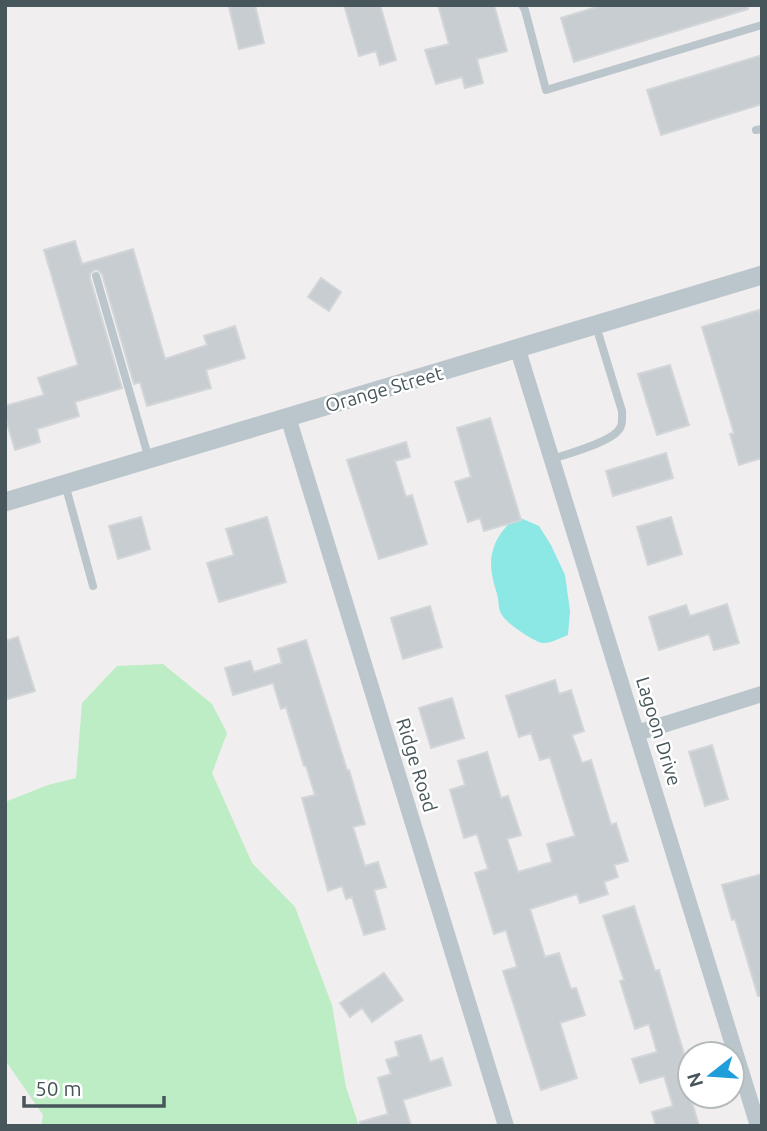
<svg xmlns="http://www.w3.org/2000/svg" width="767" height="1131" font-family="Ubuntu,sans-serif">
<style>
.green{fill:#bdedc4}
.water{fill:#8ce8e5}
.building{fill:#c8cdd1;stroke:#d2d6d9;stroke-width:2}
.lines{fill:none;stroke-linecap:round;stroke-linejoin:round}
.service{stroke:#bac6cb;stroke-width:8}
.minor{stroke:#bac6cb;stroke-width:16}
.tertiary{stroke:#bac6cb;stroke-width:19}
.labels{text-anchor:middle;dominant-baseline:central;stroke-width:5;stroke-linejoin:round;paint-order:stroke}
.street-label{font-size:19px;fill:#47565b;stroke:#fff}
</style>
<rect width="100%" height="100%" fill="#f1eeef"/>
<path class="green" d="M 163,664 L 212,704 L 227,733 L 212,773 L 252,863 L 295,907 L 332,1005 L 346,1087 L 359,1126 L 41,1126 L 43,1115 L 5,1060 L 5,802 L 48,785 L 76,778 L 82,703 L 117,666 Z"/>
<path class="water" d="M 516,516 L 539,526 L 551,545 L 565,575 L 570,611 L 568,635 C 560,638 550,644 542,643 C 532,640 507,624 502,615 C 498,610 499,601 497,594 C 492,578 488,563 494,547 C 498,534 507,526 516,516 Z"/>
<path class="building" d="M 237,5 L 255,5 L 264,43 L 239,49 L 229,7 Z
M 344,5 L 380,5 L 396,60 L 380,65 L 376,51 L 359,56 Z
M 438,5 L 494,5 L 507,51 L 477,59 L 483,83 L 465,88 L 462,77 L 436,84 L 425,50 L 449,44 Z
M 603,5 L 747,5 L 748,9 L 574,62 L 561,18 Z
M 762,55 L 762,104 L 661,135 L 647,90 Z
M 75,241 L 82,264 L 133,249 L 165,359 L 207,345 L 204,336 L 235,326 L 245,358 L 206,370 L 211,388 L 147,406 L 140,382 L 134,384 L 102,274 L 98,270 L 94,270 L 90,274 L 90,278 L 122,388 L 75,402 L 79,416 L 37,429 L 40,442 L 15,450 L 5,416 L 5,406 L 44,395 L 38,378 L 78,365 L 44,250 Z
M 321,278 L 341,292 L 329,311 L 308,297 Z
M 759,310 L 762,319 L 762,458 L 739,465 L 730,434 L 734,433 L 702,327 Z
M 670,365 L 689,425 L 657,435 L 638,374 Z
M 490,418 L 521,520 L 484,531 L 480,518 L 468,522 L 455,482 L 471,477 L 457,428 Z
M 406,442 L 410,457 L 395,461 L 406,497 L 412,495 L 427,544 L 379,559 L 347,460 Z
M 666,453 L 673,478 L 613,496 L 606,471 Z
M 141,517 L 150,549 L 118,559 L 109,526 Z
M 267,517 L 286,582 L 219,602 L 207,563 L 234,555 L 226,529 Z
M 671,517 L 682,554 L 648,565 L 637,527 Z
M 727,604 L 739,643 L 714,650 L 709,634 L 659,650 L 649,617 L 686,605 L 690,616 Z
M 430,606 L 442,647 L 403,659 L 391,618 Z
M 18,637 L 35,691 L 5,700 L 5,641 Z
M 306,640 L 347,770 L 349,770 L 365,824 L 353,827 L 365,866 L 378,862 L 386,887 L 374,890 L 385,929 L 364,935 L 352,897 L 346,899 L 342,886 L 328,891 L 302,798 L 315,795 L 306,766 L 304,766 L 286,707 L 281,709 L 273,683 L 233,695 L 225,668 L 250,661 L 254,672 L 282,663 L 278,649 Z
M 555,680 L 559,694 L 571,690 L 584,731 L 572,735 L 582,763 L 591,760 L 611,825 L 616,823 L 628,861 L 614,865 L 618,877 L 604,882 L 608,894 L 580,903 L 577,894 L 530,909 L 545,957 L 559,953 L 571,989 L 576,988 L 585,1015 L 560,1023 L 577,1078 L 541,1090 L 503,971 L 517,967 L 506,930 L 494,934 L 475,873 L 488,869 L 477,834 L 464,838 L 450,790 L 465,785 L 458,761 L 487,752 L 501,798 L 508,796 L 521,835 L 507,839 L 518,872 L 552,862 L 547,844 L 575,836 L 550,757 L 540,760 L 531,733 L 519,737 L 506,696 Z
M 452,698 L 464,738 L 431,748 L 419,708 Z
M 712,745 L 728,799 L 705,806 L 689,752 Z
M 762,874 L 762,996 L 758,996 L 735,919 L 732,920 L 722,885 Z
M 634,906 L 655,971 L 659,970 L 673,1017 L 690,1074 L 690,1081 L 686,1082 L 699,1126 L 656,1126 L 652,1112 L 673,1106 L 664,1076 L 640,1083 L 632,1059 L 657,1052 L 649,1024 L 635,1029 L 620,981 L 624,980 L 603,916 Z
M 384,973 L 403,1000 L 372,1022 L 362,1008 L 350,1017 L 340,1003 Z
M 421,1035 L 430,1062 L 442,1058 L 451,1085 L 403,1100 L 411,1126 L 361,1126 L 360,1122 L 388,1114 L 378,1078 L 391,1074 L 386,1060 L 399,1056 L 395,1042 Z"/>
<g class="lines">
<path class="service" d="M 522,5 L 525,10 L 546,90 L 762,25
M 756,130 L 762,129
M 96,276 L 149,459
M 552,459 C 567,454 613,442 620,428 C 623,424 622,417 622,411 L 596,326
M 65,484 L 93,586"/>
<path class="minor" d="M 518,350 L 758,1126
M 288,417 L 506,1126
M 637,733 L 762,694"/>
<path class="tertiary" d="M 5,502 C 257,426 510,353 762,275"/>
</g>
<g class="labels">
<g class="street-label">
<text transform="translate(384 389) rotate(-16)">Orange Street</text>
<text transform="translate(659 731) rotate(73)">Lagoon Drive</text>
<text transform="translate(417 765) rotate(73)">Ridge Road</text>
</g>
</g>
<rect width="767" height="1131" fill="none" stroke="#47565b" stroke-width="14"/>
<g transform="translate(711 1075) rotate(253)"><circle r="33" fill="#ffffff" stroke="#b5bbbd" stroke-width="2"/>
<path d="M0-5L12 26L0 18L-12 26Z" fill="#1f9ed9"/>
<text y="-10" font-size="19" font-weight="bold" text-anchor="middle" fill="#47565b">N</text>
</g>
<path d="M24 1096v10h140v-10" fill="none" stroke="#47565b" stroke-width="3.5"/>
<text x="35" y="1096" font-size="21" fill="#47565b" stroke="#ffffff" stroke-width="5" paint-order="stroke">50 m</text>
</svg>
